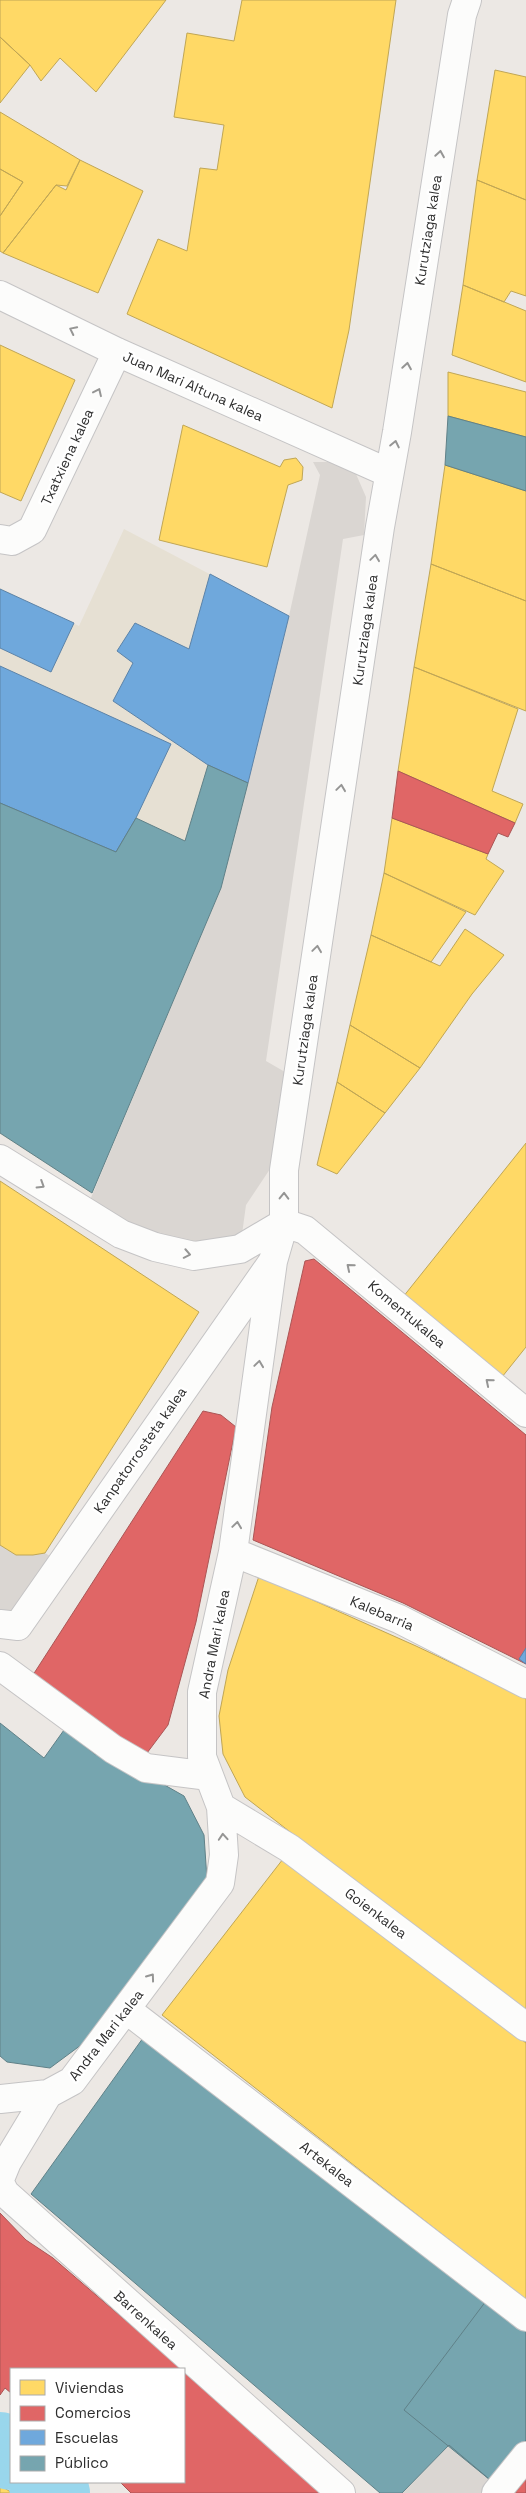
<svg xmlns="http://www.w3.org/2000/svg" width="526" height="2493" font-family="'Space Grotesk',sans-serif">
<style>
.education{fill:#e6e0d3}
.plaza{fill:#dad6d2}
.homes{fill:#ffd966;stroke:#c0a655}
.shops{fill:#e06666;stroke:#ab5555}
.schools{fill:#6fa8dc;stroke:#5c83a8}
.public{fill:#76a5af;stroke:#608188}
.lines{fill:none;stroke-linecap:round;stroke-linejoin:round}
.river{stroke:#99d6ec;stroke-width:68}
.street-casing{stroke:#c5c4c5;stroke-width:30}
.street{stroke:#fcfcfb;stroke-width:28}
.oneway{stroke:#959594}
.labels{text-anchor:middle;dominant-baseline:central;stroke-width:5;stroke-linejoin:round;paint-order:stroke}
.street-label{font-size:14px;fill:#2e2e2e;stroke:#fff}
</style>
<rect width="100%" height="100%" fill="#ece8e4"/>
<path class="education" d="M 124,529 L 289,616 L 221,888 L 92,1193 L 0,1134 L 0,588 L 79,626 Z"/>
<path class="plaza" d="M 313,462 L 338,462 L 356,474 L 366,497 L 364,535 L 343,539 L 266,1061 L 285,1072 L 272,1166 L 246,1205 L 240,1249 L 194,1256 L 85,1212 L 221,888 L 289,616 L 320,475 Z
M 0,1545 L 16,1555 L 33,1555 L 45,1553 L 61,1563 L 0,1624 Z
M 449,2445 L 495,2484 L 496,2493 L 402,2493 Z"/>
<path class="homes" d="M 0,0 L 166,0 L 96,92 L 60,58 L 41,81 L 30,65 L 0,37 Z
M 242,0 L 396,0 L 349,330 L 332,408 L 127,314 L 158,239 L 187,251 L 200,168 L 217,170 L 224,125 L 174,117 L 187,33 L 234,41 Z
M 0,37 L 30,65 L 0,103 Z
M 495,70 L 526,77 L 526,200 L 477,180 Z
M 0,112 L 80,160 L 67,186 L 56,185 L 3,253 L 0,251 L 0,216 L 23,182 L 0,169 Z
M 80,160 L 143,191 L 98,293 L 3,253 L 56,185 L 66,190 Z
M 0,169 L 23,182 L 0,216 Z
M 477,180 L 526,200 L 526,296 L 511,291 L 504,302 L 463,285 Z
M 463,285 L 526,311 L 526,382 L 452,355 Z
M 0,345 L 75,380 L 21,501 L 0,492 Z
M 448,372 L 526,392 L 526,437 L 448,416 Z
M 183,425 L 280,467 L 284,460 L 296,458 L 303,467 L 302,480 L 288,485 L 267,567 L 159,540 Z
M 445,465 L 526,491 L 526,601 L 431,564 Z
M 431,564 L 526,601 L 526,711 L 414,667 Z
M 414,667 L 518,709 L 492,791 L 523,804 L 515,823 L 398,771 Z
M 392,818 L 488,854 L 486,859 L 504,871 L 475,915 L 384,873 Z
M 384,873 L 466,912 L 431,962 L 371,935 Z
M 465,929 L 504,955 L 472,994 L 420,1068 L 350,1025 L 371,935 L 440,966 Z
M 350,1025 L 420,1068 L 385,1113 L 337,1082 Z
M 337,1082 L 385,1113 L 337,1174 L 317,1165 Z
M 526,1143 L 526,1347 L 498,1382 L 399,1302 Z
M 0,1181 L 199,1312 L 45,1553 L 33,1555 L 16,1555 L 0,1545 Z
M 259,1576 L 416,1646 L 526,1698 L 526,2012 L 427,1938 L 245,1797 L 223,1754 L 219,1716 L 228,1670 Z
M 283,1859 L 526,2043 L 526,2300 L 162,2015 Z
M 0,2485 L 12,2493 L 0,2493 Z"/>
<path class="shops" d="M 398,771 L 515,823 L 508,837 L 498,833 L 488,854 L 392,818 Z
M 314,1259 L 526,1435 L 526,1664 L 403,1603 L 253,1540 L 272,1407 L 305,1261 Z
M 203,1411 L 221,1415 L 236,1427 L 196,1622 L 168,1725 L 141,1761 L 31,1678 Z
M 0,2213 L 26,2240 L 53,2258 L 182,2369 L 11,2369 L 11,2393 L 5,2388 L 0,2395 Z
M 184,2371 L 325,2493 L 131,2493 L 120,2482 L 184,2482 Z
M 526,2479 L 526,2493 L 515,2493 Z"/>
<path class="schools" d="M 210,574 L 289,616 L 248,783 L 208,765 L 113,701 L 133,663 L 117,651 L 135,623 L 189,649 Z
M 0,589 L 74,623 L 51,672 L 0,648 Z
M 0,666 L 171,744 L 136,818 L 116,852 L 0,803 Z
M 526,1648 L 526,1664 L 519,1659 Z"/>
<path class="public" d="M 448,416 L 526,437 L 526,491 L 445,465 Z
M 208,765 L 248,783 L 221,888 L 92,1193 L 0,1133 L 0,803 L 116,852 L 136,818 L 185,841 Z
M 0,1723 L 44,1758 L 64,1730 L 96,1755 L 100,1749 L 131,1766 L 184,1796 L 204,1835 L 207,1880 L 81,2045 L 50,2068 L 7,2062 L 0,2056 Z
M 143,2038 L 526,2331 L 526,2440 L 495,2484 L 449,2445 L 402,2493 L 380,2493 L 31,2194 Z
M 486,2301 L 526,2331 L 526,2440 L 495,2484 L 404,2410 Z"/>
<g class="lines">
<path class="river" d="M 0,2446 L 11,2456
M 42,2482 L 56,2493"/>
<defs>
<path id="street" d="M 0,295 L 117,352 L 389,473
M 0,539 L 12,541 L 32,530 L 117,352
M 0,1159 L 121,1234 L 155,1247 L 194,1256 L 240,1249 L 284,1223 L 305,1230 L 526,1413
M 233,1552 L 399,1619 L 526,1684
M 0,1624 L 18,1626 L 271,1264
M 0,1666 L 113,1749 L 146,1768 L 209,1776
M 221,1807 L 289,1848 L 526,2027
M 127,2010 L 526,2317
M 0,2099 L 48,2094 L 72,2081 L 220,1883 L 224,1855 L 221,1807 L 202,1757 L 202,1692 L 233,1552 L 273,1261 L 284,1223 L 284,1170 L 380,527 L 397,432 L 462,15 L 467,0
M 0,2179 L 7,2162 L 48,2094
M 0,2183 L 5,2193 L 341,2493
M 496,2493 L 526,2456"/>
</defs>
<use href="#street" class="street-casing"/>
<use href="#street" class="street"/>
</g>
<defs><path id="oneway-chevron" d="M-2-3.5L2.5 0L-2 3.5" fill="none" stroke-width="1.6" stroke-linecap="round" stroke-linejoin="round" transform="scale(1.25)"/></defs>
<g class="oneway">
<use href="#oneway-chevron" transform="translate(440 154) rotate(-81)"/>
<use href="#oneway-chevron" transform="translate(73 330) rotate(-154)"/>
<use href="#oneway-chevron" transform="translate(407 366) rotate(-81)"/>
<use href="#oneway-chevron" transform="translate(98 392) rotate(-65)"/>
<use href="#oneway-chevron" transform="translate(395 444) rotate(-78)"/>
<use href="#oneway-chevron" transform="translate(375 558) rotate(-82)"/>
<use href="#oneway-chevron" transform="translate(341 788) rotate(-82)"/>
<use href="#oneway-chevron" transform="translate(317 949) rotate(-82)"/>
<use href="#oneway-chevron" transform="translate(41 1185) rotate(32)"/>
<use href="#oneway-chevron" transform="translate(284 1196) rotate(-89)"/>
<use href="#oneway-chevron" transform="translate(187 1254) rotate(11)"/>
<use href="#oneway-chevron" transform="translate(350 1267) rotate(-140)"/>
<use href="#oneway-chevron" transform="translate(259 1364) rotate(-82)"/>
<use href="#oneway-chevron" transform="translate(489 1382) rotate(-140)"/>
<use href="#oneway-chevron" transform="translate(237 1525) rotate(-82)"/>
<use href="#oneway-chevron" transform="translate(223 1837) rotate(-94)"/>
<use href="#oneway-chevron" transform="translate(151 1977) rotate(-54)"/>
</g>
<g class="labels">
<g class="street-label">
<text transform="translate(428 230) rotate(-81)">Kurutziaga kalea</text>
<text transform="translate(193 386) rotate(24)">Juan Mari Altuna kalea</text>
<text transform="translate(67 457) rotate(-65)">Txatxiena kalea</text>
<text transform="translate(365 630) rotate(-82)">Kurutziaga kalea</text>
<text transform="translate(305 1030) rotate(-82)">Kurutziaga kalea</text>
<text transform="translate(407 1314) rotate(40)">Komentukalea</text>
<text transform="translate(140 1450) rotate(-55)">Kanpatorrosteta kalea</text>
<text transform="translate(382 1613) rotate(23)">Kalebarria</text>
<text transform="translate(214 1644) rotate(-79)">Andra Mari kalea</text>
<text transform="translate(376 1913) rotate(37)">Goienkalea</text>
<text transform="translate(106 2035) rotate(-52)">Andra Mari kalea</text>
<text transform="translate(327 2164) rotate(38)">Artekalea</text>
<text transform="translate(146 2320) rotate(42)">Barrenkalea</text>
</g>
</g>
<rect x="10" y="2368" width="175" height="115" fill="#ffffff" stroke="#ababab"/>
<rect x="20" y="2380" width="25" height="15" fill="#ffd966" stroke="#ababab"/>
<text x="55" y="2393" font-size="15" fill="#2e2e2e">Viviendas</text>
<rect x="20" y="2406" width="25" height="15" fill="#e06666" stroke="#ababab"/>
<text x="55" y="2418" font-size="15" fill="#2e2e2e">Comercios</text>
<rect x="20" y="2430" width="25" height="15" fill="#6fa8dc" stroke="#ababab"/>
<text x="55" y="2443" font-size="15" fill="#2e2e2e">Escuelas</text>
<rect x="20" y="2456" width="25" height="15" fill="#76a5af" stroke="#ababab"/>
<text x="55" y="2468" font-size="15" fill="#2e2e2e">Público</text>
</svg>
